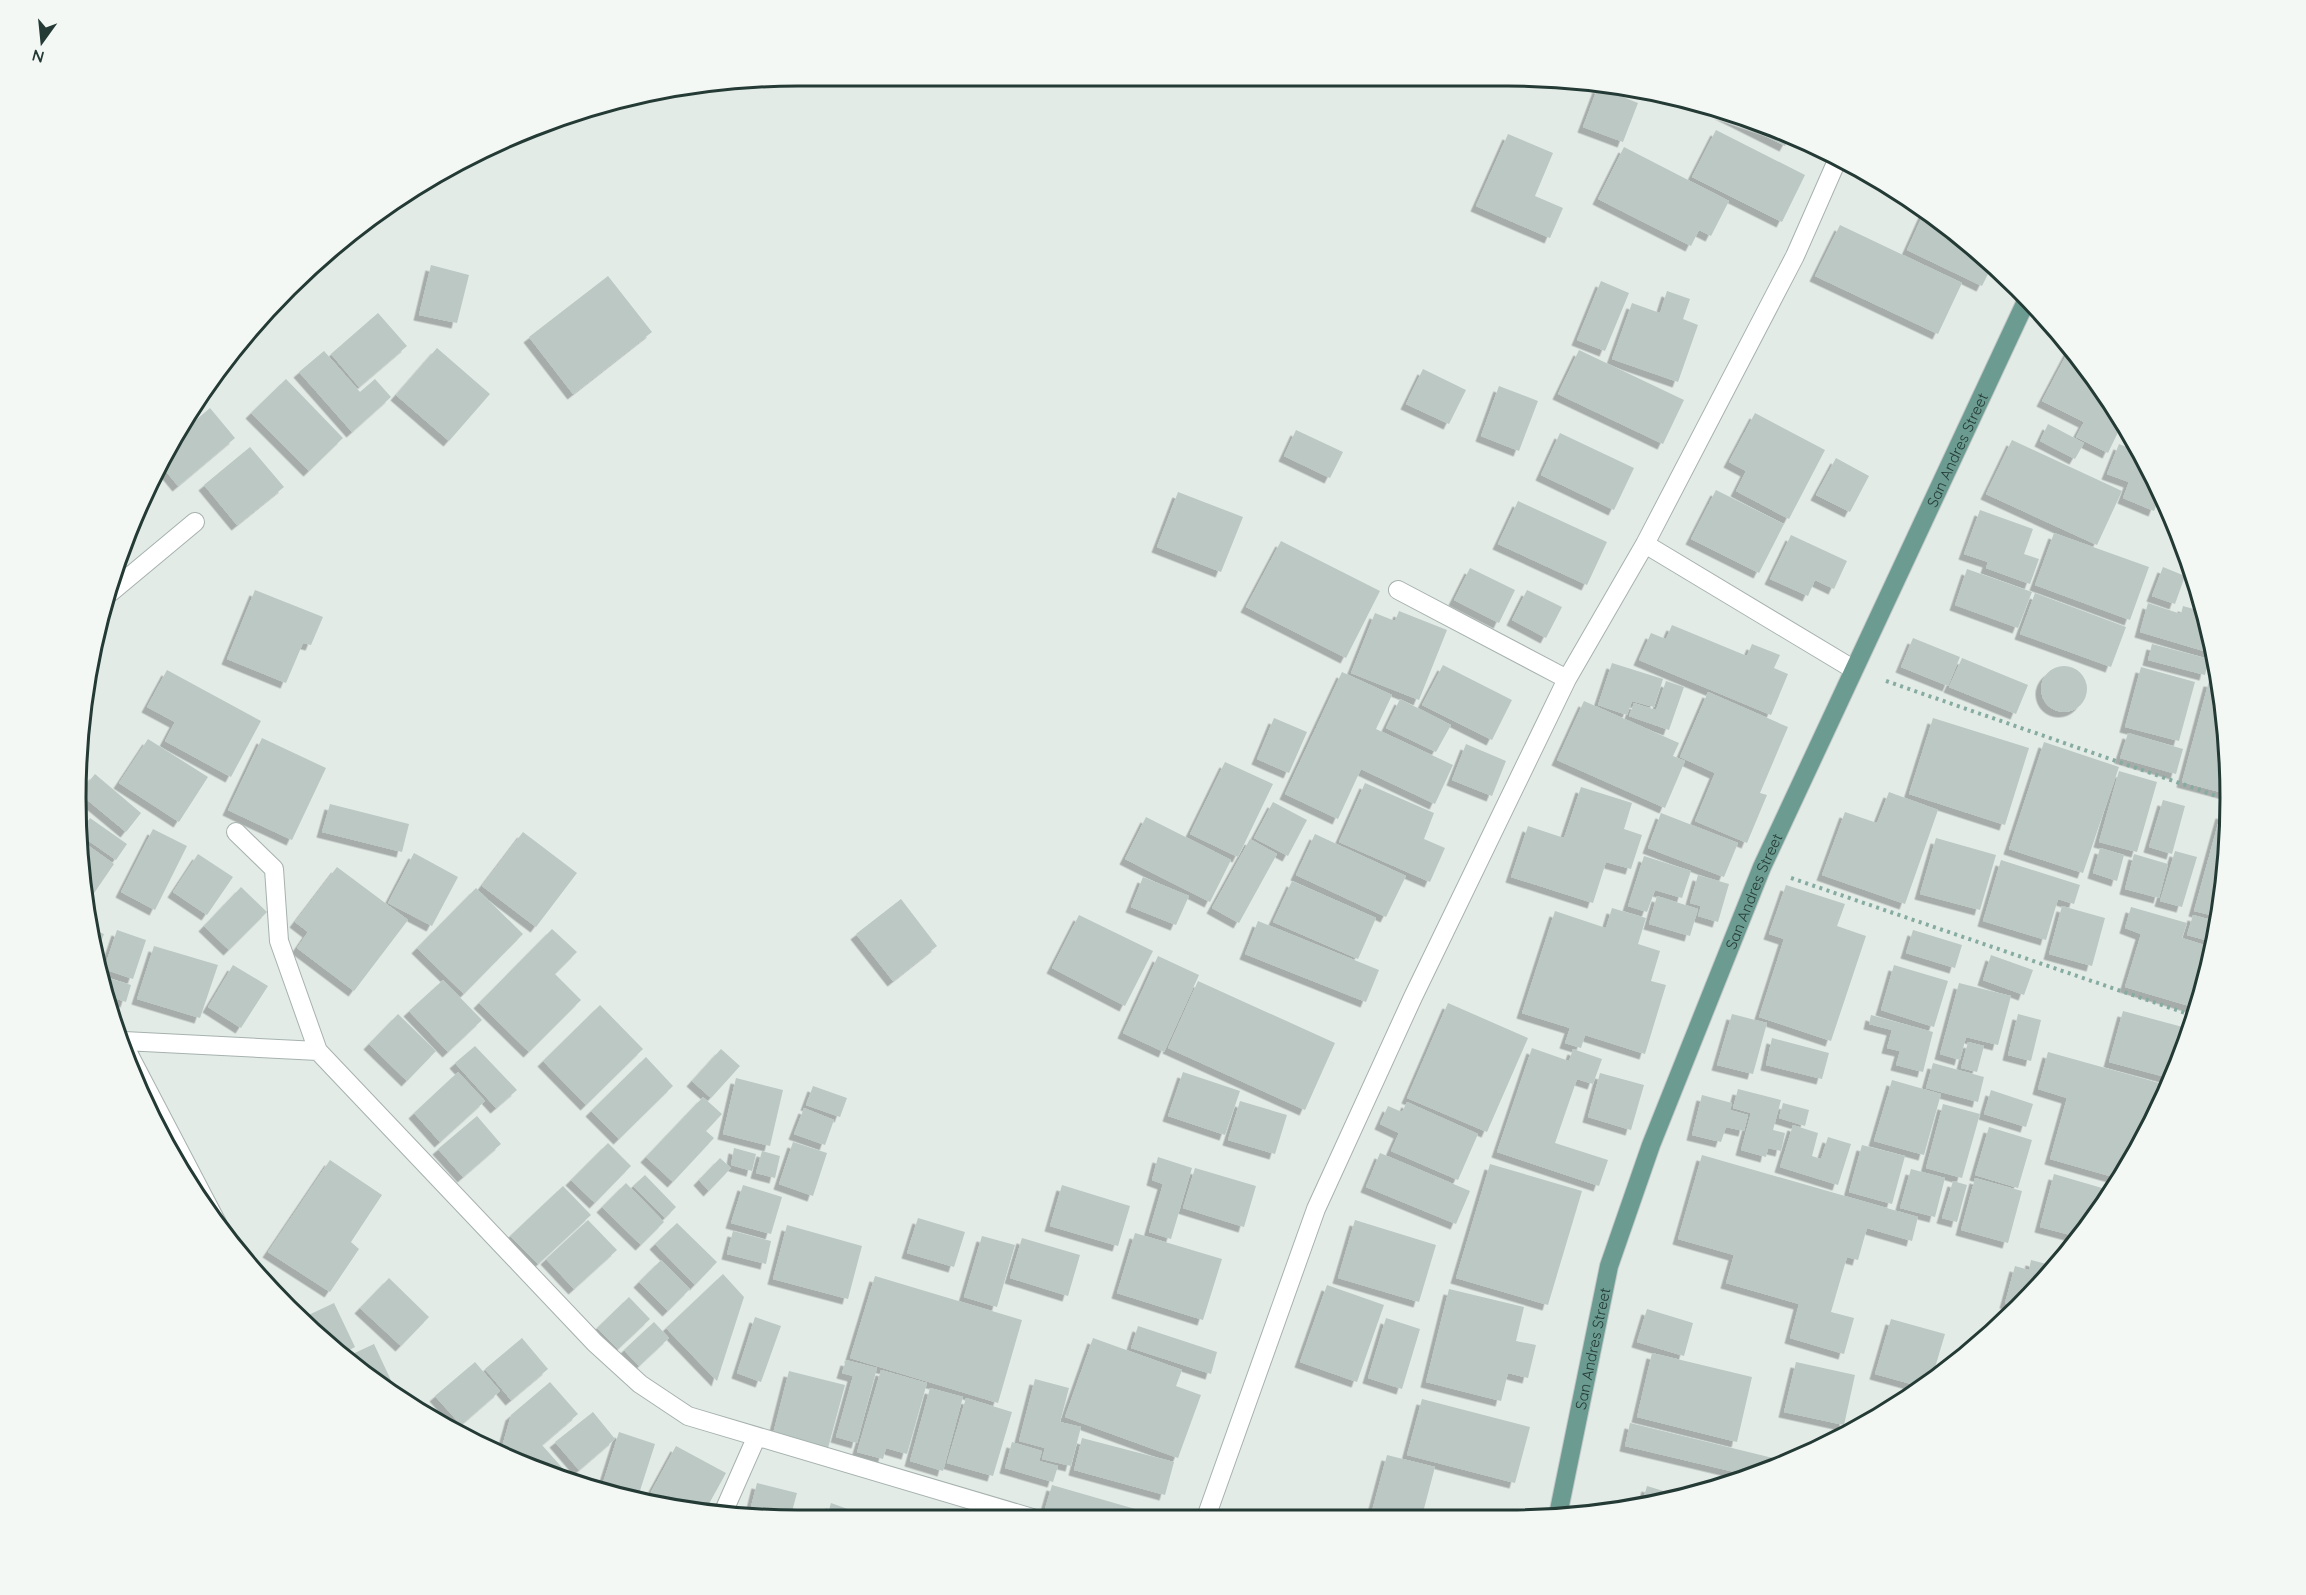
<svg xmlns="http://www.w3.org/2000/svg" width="2306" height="1595" font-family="Quicksand,sans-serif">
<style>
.building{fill:#bbc8c4;filter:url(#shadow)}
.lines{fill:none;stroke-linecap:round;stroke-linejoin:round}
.street-casing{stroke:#a6b2ae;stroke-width:20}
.primary-casing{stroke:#c2c8c6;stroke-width:20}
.path{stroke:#86aba1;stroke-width:4;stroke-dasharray:3 4.5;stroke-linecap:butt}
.street{stroke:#fff;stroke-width:18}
.primary{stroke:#6c9c91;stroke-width:18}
.labels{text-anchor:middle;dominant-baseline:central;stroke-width:4.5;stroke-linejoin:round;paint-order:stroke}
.street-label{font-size:15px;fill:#243a35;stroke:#f3f8f5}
.rim{fill:none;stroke:#243a35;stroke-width:3}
</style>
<defs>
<filter id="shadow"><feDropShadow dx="-5.5" dy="5.5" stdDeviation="0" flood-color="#0004"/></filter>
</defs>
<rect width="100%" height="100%" fill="#e3ebe7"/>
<path class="building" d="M 1598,87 L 1638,103 L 1623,142 L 1583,127 Z
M 1719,113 L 1790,137 L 1785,146 Z
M 1716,130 L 1805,175 L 1782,222 L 1692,177 Z
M 1508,134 L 1553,153 L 1535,196 L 1563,208 L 1550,238 L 1476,206 Z
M 1624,147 L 1729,201 L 1711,236 L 1699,230 L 1691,246 L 1598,199 Z
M 1925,210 L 1948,224 L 1993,264 L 1982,286 L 1907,250 Z
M 1840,225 L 1962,283 L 1938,334 L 1815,276 Z
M 431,265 L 469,275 L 457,323 L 419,315 Z
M 608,276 L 652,332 L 573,394 L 529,337 Z
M 1601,281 L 1629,293 L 1605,351 L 1577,340 Z
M 1667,291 L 1690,299 L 1683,319 L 1698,325 L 1678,382 L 1612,359 L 1632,303 L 1660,313 Z
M 378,313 L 407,346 L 359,387 L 331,354 Z
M 437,348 L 490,394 L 449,441 L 396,395 Z
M 2070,348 L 2109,396 L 2123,422 L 2108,453 L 2076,437 L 2084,422 L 2042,401 Z
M 1579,350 L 1684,400 L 1663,444 L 1558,394 Z
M 324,351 L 360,392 L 375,379 L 391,397 L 352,432 L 299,372 Z
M 1423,369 L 1466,390 L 1449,424 L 1406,404 Z
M 286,379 L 343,438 L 309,471 L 251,413 Z
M 1499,386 L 1538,401 L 1519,451 L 1481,436 Z
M 210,408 L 235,438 L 178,486 L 160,464 L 175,438 Z
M 1755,413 L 1825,450 L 1789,519 L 1736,491 L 1746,471 L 1729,462 Z
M 2048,424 L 2084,443 L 2075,459 L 2040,441 Z
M 1296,430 L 1343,452 L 1330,478 L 1284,456 Z
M 1560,433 L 1634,468 L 1614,510 L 1541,475 Z
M 2012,440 L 2122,491 L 2097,545 L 1986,494 Z
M 2119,444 L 2139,452 L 2161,493 L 2154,511 L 2123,498 L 2129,482 L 2107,474 Z
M 250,447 L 284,487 L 237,525 L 204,485 Z
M 1836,458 L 1869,476 L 1850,512 L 1816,495 Z
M 1716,490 L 1784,524 L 1759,573 L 1691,539 Z
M 1178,492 L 1243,517 L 1221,572 L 1157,547 Z
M 1518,501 L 1607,542 L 1587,585 L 1498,544 Z
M 1980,510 L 2033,529 L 2024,554 L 2039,559 L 2030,584 L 1986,568 L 1988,562 L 1964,554 Z
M 2054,533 L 2149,567 L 2130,620 L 2035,585 Z
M 1791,535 L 1847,561 L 1834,589 L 1815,580 L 1808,596 L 1770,579 Z
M 1281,541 L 1380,591 L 1346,658 L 1246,607 Z
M 2163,567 L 2185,576 L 2175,604 L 2152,596 Z
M 1470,568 L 1515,590 L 1499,623 L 1454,600 Z
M 1967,569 L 2032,592 L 2018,628 L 1955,605 Z
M 255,590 L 323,617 L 311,645 L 303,643 L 286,683 L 227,659 Z
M 1527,590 L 1562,607 L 1546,638 L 1512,620 Z
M 2035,593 L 2126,627 L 2111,667 L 2020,634 Z
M 2148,603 L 2181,614 L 2183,606 L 2204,612 L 2217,655 L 2140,632 Z
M 1399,611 L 1447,630 L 1419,700 L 1351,673 L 1375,613 L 1395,621 Z
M 1672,625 L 1747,656 L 1752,644 L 1780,655 L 1774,668 L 1788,674 L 1771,715 L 1639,660 L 1651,633 L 1666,639 Z
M 1913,638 L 1960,657 L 1948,686 L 1901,667 Z
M 2152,644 L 2209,659 L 2205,675 L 2148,660 Z
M 1962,658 L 2028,685 L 2016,714 L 1949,687 Z
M 1612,663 L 1663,679 L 1654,707 L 1632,701 L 1627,715 L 1598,705 Z
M 1443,665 L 1512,700 L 1492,740 L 1422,705 Z
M2041 689a23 23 0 1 1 46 0a23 23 0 1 1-46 0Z
M 2141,667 L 2195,682 L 2179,741 L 2125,727 Z
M 167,670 L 261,721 L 231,777 L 165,741 L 175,722 L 147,707 Z
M 1342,672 L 1392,695 L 1376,729 L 1453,765 L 1435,804 L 1361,769 L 1338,819 L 1285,794 Z
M 1666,681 L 1684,687 L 1669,730 L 1629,716 L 1634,703 L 1656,710 Z
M 2209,681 L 2220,683 L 2231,795 L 2182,782 Z
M 1708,692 L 1788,727 L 1760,793 L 1767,795 L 1747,843 L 1695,821 L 1715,773 L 1680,757 Z
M 1400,699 L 1451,725 L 1436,752 L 1386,728 Z
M 1584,701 L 1679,743 L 1673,756 L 1685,761 L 1665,808 L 1557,760 Z
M 1274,718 L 1307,732 L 1289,773 L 1257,759 Z
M 1933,718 L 2029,748 L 2005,825 L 1909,794 Z
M 2128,733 L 2183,749 L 2176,774 L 2120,758 Z
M 262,738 L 326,768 L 292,840 L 228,810 Z
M 148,739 L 208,777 L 179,822 L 119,783 Z
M 2044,742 L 2119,767 L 2083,873 L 2009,849 Z
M 1466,744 L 1506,761 L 1492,796 L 1452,780 Z
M 1225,762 L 1273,784 L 1238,857 L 1190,834 Z
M 2119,771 L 2157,782 L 2137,852 L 2099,842 Z
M 95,774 L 141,813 L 126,832 L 79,793 Z
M 1365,783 L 1434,813 L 1424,839 L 1445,848 L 1430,882 L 1339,842 Z
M 1581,787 L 1632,803 L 1624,829 L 1642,835 L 1631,869 L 1606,862 L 1593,903 L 1511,877 L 1528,826 L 1564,838 Z
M 1889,792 L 1938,810 L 1905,904 L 1822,875 L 1845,812 L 1877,823 Z
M 2163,800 L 2185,806 L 2172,854 L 2149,847 Z
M 1273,802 L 1307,820 L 1288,856 L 1254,838 Z
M 330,804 L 409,824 L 402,852 L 322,832 Z
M 1661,813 L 1738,843 L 1724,877 L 1648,848 Z
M 2221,813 L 2229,815 L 2225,858 L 2216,856 L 2225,859 L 2219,917 L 2194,911 Z
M 1146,817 L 1231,860 L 1210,902 L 1125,859 Z
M 90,818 L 127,844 L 116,860 L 79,834 Z
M 153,829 L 187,846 L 155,910 L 121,892 Z
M 523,832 L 577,873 L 536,927 L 482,886 Z
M 1315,834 L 1406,876 L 1386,917 L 1296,875 Z
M 1936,838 L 1996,855 L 1980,910 L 1920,894 Z
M 79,839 L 114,864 L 88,902 L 85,900 Z
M 1250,839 L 1277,854 L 1239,923 L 1212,908 Z
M 2100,848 L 2124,855 L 2117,881 L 2093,873 Z
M 2175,851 L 2197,857 L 2182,907 L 2160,901 Z
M 414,853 L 458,877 L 432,926 L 388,903 Z
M 198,854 L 233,877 L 207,915 L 173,892 Z
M 2134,854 L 2168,864 L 2159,898 L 2125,889 Z
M 1644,856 L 1691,871 L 1682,898 L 1655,890 L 1647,912 L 1628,906 Z
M 2001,860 L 2080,885 L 2074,904 L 2058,899 L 2046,940 L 1983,921 Z
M 337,867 L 408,920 L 354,991 L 297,948 L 308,932 L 295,922 Z
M 1698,875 L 1729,884 L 1718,922 L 1698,916 L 1701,906 L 1690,903 Z
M 1143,877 L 1189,896 L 1176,925 L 1131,907 Z
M 1292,881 L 1376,918 L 1358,959 L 1273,922 Z
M 1786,885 L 1845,904 L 1837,926 L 1866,936 L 1831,1041 L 1759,1017 L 1784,939 L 1769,934 Z
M 241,887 L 267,912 L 229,950 L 204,926 Z
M 476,888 L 523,934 L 464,994 L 417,948 Z
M 1657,896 L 1698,909 L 1690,936 L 1649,924 Z
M 901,899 L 937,946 L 893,981 L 856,934 Z
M 2062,906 L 2105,918 L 2092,966 L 2049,954 Z
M 2131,907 L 2187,923 L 2182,938 L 2214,948 L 2196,1008 L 2125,987 L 2141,934 L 2125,928 Z
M 1612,908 L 1646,918 L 1638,944 L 1660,951 L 1651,981 L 1666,985 L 1645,1054 L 1585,1035 L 1581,1048 L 1565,1043 L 1570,1028 L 1522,1013 L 1555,911 L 1606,928 Z
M 1079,915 L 1153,951 L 1125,1006 L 1052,968 Z
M 2193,915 L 2219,922 L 2216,943 L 2187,935 Z
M 1258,921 L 1379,970 L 1366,1002 L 1245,954 Z
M 88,928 L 104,934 L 95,956 L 89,938 Z
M 552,929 L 577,952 L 555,974 L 581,1000 L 529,1052 L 479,1003 Z
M 117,930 L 146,940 L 133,979 L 104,969 Z
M 1913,930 L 1962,945 L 1955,968 L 1906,953 Z
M 154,946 L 218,965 L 200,1018 L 137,999 Z
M 1991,955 L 2033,970 L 2024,995 L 1983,980 Z
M 1158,956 L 1199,975 L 1164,1052 L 1123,1033 Z
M 233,965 L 268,986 L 241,1028 L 208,1007 Z
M 1894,965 L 1948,981 L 1934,1027 L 1881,1010 Z
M 102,976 L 131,985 L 126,1002 L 114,998 L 111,1005 Z
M 443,980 L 482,1020 L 448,1052 L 409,1011 Z
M 1198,981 L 1335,1043 L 1305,1110 L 1168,1048 Z
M 1959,983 L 2011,996 L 1998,1045 L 1966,1037 L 1960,1060 L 1940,1054 Z
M 1448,1003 L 1528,1038 L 1487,1132 L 1407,1098 Z
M 600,1005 L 643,1049 L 586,1105 L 543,1061 Z
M 2123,1011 L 2190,1029 L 2181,1058 L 2175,1057 L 2169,1078 L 2109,1062 Z
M 398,1014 L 436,1051 L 407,1081 L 369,1044 Z
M 1732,1014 L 1767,1023 L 1753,1074 L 1717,1065 Z
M 2018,1014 L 2041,1020 L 2031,1061 L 2008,1055 Z
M 1871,1015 L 1933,1032 L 1923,1072 L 1896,1065 L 1900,1051 L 1887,1048 L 1892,1030 L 1869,1024 Z
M 1772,1038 L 1829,1053 L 1822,1079 L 1766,1065 Z
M 1968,1042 L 1984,1046 L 1977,1072 L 1961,1068 Z
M 475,1046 L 517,1090 L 496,1108 L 455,1063 Z
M 1532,1048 L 1569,1061 L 1573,1049 L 1602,1059 L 1593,1084 L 1577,1079 L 1555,1143 L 1608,1160 L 1599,1186 L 1497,1152 Z
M 721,1049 L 740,1066 L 711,1098 L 692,1081 Z
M 2048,1052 L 2170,1086 L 2120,1179 L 2050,1159 L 2067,1098 L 2038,1089 Z
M 646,1057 L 673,1086 L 619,1139 L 591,1111 Z
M 1933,1063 L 1984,1077 L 1978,1102 L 1926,1088 Z
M 458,1072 L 485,1101 L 440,1142 L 414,1113 Z
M 1183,1072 L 1240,1091 L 1225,1135 L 1168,1116 Z
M 1600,1073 L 1644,1085 L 1631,1130 L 1588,1117 Z
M 736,1078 L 783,1090 L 770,1146 L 723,1134 Z
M 1892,1080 L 1941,1094 L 1924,1155 L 1874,1141 Z
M 813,1086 L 847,1098 L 840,1117 L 806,1105 Z
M 1738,1089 L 1781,1100 L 1773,1130 L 1785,1133 L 1781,1151 L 1768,1148 L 1766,1157 L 1741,1150 L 1751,1113 L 1733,1108 Z
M 1991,1090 L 2033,1104 L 2026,1127 L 1984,1114 Z
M 1702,1095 L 1732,1103 L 1730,1110 L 1748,1115 L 1744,1131 L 1726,1127 L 1721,1142 L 1692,1135 Z
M 703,1097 L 722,1114 L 706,1131 L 714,1138 L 673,1182 L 646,1157 Z
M 1240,1101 L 1287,1115 L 1275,1154 L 1228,1140 Z
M 1407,1102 L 1478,1134 L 1458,1180 L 1391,1151 L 1399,1133 L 1380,1124 L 1388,1106 L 1402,1112 Z
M 1783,1103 L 1809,1110 L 1805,1126 L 1779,1118 Z
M 1943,1104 L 1980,1114 L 1962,1178 L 1926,1168 Z
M 804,1108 L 834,1120 L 825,1145 L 794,1134 Z
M 477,1116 L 501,1144 L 463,1177 L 438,1149 Z
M 1793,1125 L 1818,1133 L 1812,1156 L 1821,1159 L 1828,1137 L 1851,1144 L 1838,1185 L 1780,1167 Z
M 1989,1127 L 2032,1140 L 2018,1188 L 1975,1175 Z
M 793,1142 L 827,1153 L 813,1196 L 779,1184 Z
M 608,1143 L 631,1166 L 595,1203 L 571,1180 Z
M 1862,1145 L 1905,1156 L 1892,1204 L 1849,1192 Z
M 734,1148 L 756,1154 L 752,1171 L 731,1165 Z
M 762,1151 L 780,1156 L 775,1178 L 756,1173 Z
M 1380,1153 L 1470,1191 L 1456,1224 L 1366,1187 Z
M 1702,1155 L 1918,1217 L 1912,1241 L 1867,1228 L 1858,1260 L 1847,1257 L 1831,1312 L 1854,1318 L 1844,1354 L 1790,1338 L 1799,1304 L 1726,1283 L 1734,1255 L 1678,1239 Z
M 1158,1157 L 1192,1168 L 1171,1239 L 1149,1232 L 1163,1184 L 1152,1180 Z
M 720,1158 L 731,1168 L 709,1191 L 699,1180 Z
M 330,1160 L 382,1195 L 351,1242 L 359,1249 L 330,1292 L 268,1252 Z
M 1490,1164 L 1582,1191 L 1548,1305 L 1456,1278 Z
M 1195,1168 L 1256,1186 L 1244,1227 L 1183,1208 Z
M 1911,1169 L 1945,1178 L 1935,1217 L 1900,1208 Z
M 2054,1174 L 2102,1188 L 2097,1209 L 2100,1210 L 2078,1237 L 2040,1227 Z
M 645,1175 L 676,1207 L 665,1218 L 633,1186 Z
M 1975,1178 L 2022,1191 L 2008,1243 L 1961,1230 Z
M 1953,1181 L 1967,1185 L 1957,1222 L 1942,1218 Z
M 626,1183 L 664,1222 L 641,1245 L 602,1207 Z
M 743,1185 L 782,1197 L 771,1234 L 731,1223 Z
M 1062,1185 L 1130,1206 L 1118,1246 L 1050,1226 Z
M 563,1186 L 591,1215 L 538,1264 L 510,1236 Z
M 918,1218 L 965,1232 L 954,1267 L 907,1253 Z
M 588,1220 L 617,1250 L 574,1289 L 546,1259 Z
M 1355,1220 L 1436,1245 L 1419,1302 L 1338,1278 Z
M 677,1223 L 717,1262 L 695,1285 L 655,1244 Z
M 787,1225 L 862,1246 L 848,1299 L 773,1279 Z
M 733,1231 L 771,1241 L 766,1264 L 727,1254 Z
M 1135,1233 L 1222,1259 L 1203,1320 L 1117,1293 Z
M 982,1236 L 1015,1245 L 997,1307 L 964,1297 Z
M 1022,1238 L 1080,1255 L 1068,1296 L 1010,1278 Z
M 661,1260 L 690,1289 L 668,1311 L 639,1282 Z
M 2031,1260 L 2054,1266 L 2021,1307 L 2005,1303 L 2015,1266 L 2029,1270 Z
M 723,1274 L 744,1297 L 717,1381 L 666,1328 Z
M 875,1276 L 1022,1320 L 998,1403 L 850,1358 Z
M 389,1278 L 429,1317 L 401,1346 L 360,1308 Z
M 1327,1285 L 1384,1305 L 1357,1382 L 1300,1362 Z
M 1449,1289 L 1524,1307 L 1516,1341 L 1536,1345 L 1528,1378 L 1508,1373 L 1501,1401 L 1426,1382 Z
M 629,1297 L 650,1319 L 618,1349 L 597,1328 Z
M 334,1303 L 355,1347 L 342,1354 L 300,1319 Z
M 1647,1309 L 1693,1323 L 1684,1356 L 1637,1342 Z
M 755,1317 L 781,1326 L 761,1382 L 737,1373 Z
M 1386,1318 L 1420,1329 L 1402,1389 L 1368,1378 Z
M 1891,1319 L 1945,1334 L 1931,1381 L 1922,1387 L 1875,1374 Z
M 654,1322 L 669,1338 L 639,1366 L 624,1350 Z
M 1138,1326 L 1217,1352 L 1211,1374 L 1131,1348 Z
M 522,1338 L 548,1369 L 511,1400 L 485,1369 Z
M 1093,1338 L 1182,1370 L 1176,1386 L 1201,1395 L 1178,1458 L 1065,1417 Z
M 374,1344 L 396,1391 L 390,1394 L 346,1357 Z
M 1652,1353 L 1752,1377 L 1737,1442 L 1637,1417 Z
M 846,1360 L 877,1368 L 857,1443 L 836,1437 L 853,1376 L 842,1373 Z
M 475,1362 L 500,1391 L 461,1425 L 435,1396 Z
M 1796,1362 L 1855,1375 L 1844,1425 L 1784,1412 Z
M 881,1370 L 927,1383 L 907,1454 L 886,1448 L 883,1459 L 857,1452 Z
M 789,1371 L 845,1385 L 828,1448 L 773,1434 Z
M 1035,1379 L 1069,1388 L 1060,1422 L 1081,1427 L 1071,1466 L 1042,1459 L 1045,1448 L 1019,1441 Z
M 550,1382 L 578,1414 L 542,1445 L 574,1481 L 521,1465 L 500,1454 L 511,1415 Z
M 930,1388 L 963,1397 L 943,1471 L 910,1461 Z
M 966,1398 L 1012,1412 L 993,1476 L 947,1463 Z
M 1422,1399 L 1530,1427 L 1515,1483 L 1407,1455 Z
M 593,1412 L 615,1439 L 579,1470 L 555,1442 Z
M 1630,1423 L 1781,1460 L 1781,1461 L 1743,1474 L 1625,1446 Z
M 619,1432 L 655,1444 L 637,1500 L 601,1489 Z
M 1082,1438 L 1174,1462 L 1165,1495 L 1074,1470 Z
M 1012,1442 L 1042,1451 L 1039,1461 L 1058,1466 L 1053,1482 L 1005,1468 Z
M 676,1446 L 726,1473 L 705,1511 L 682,1509 L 651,1492 Z
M 1387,1455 L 1435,1467 L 1421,1520 L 1402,1520 L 1372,1511 Z
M 757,1483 L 797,1493 L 790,1519 L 749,1515 Z
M 1052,1485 L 1156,1515 L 1155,1520 L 1057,1520 L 1043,1516 Z
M 1647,1486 L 1680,1496 L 1641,1507 Z
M 647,1492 L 678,1508 L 642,1502 Z
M 831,1503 L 878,1520 L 826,1520 Z"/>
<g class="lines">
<defs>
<path id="street" d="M 1645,544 L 1853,669
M 1398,590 L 1567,679
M 111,592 L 195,522
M 236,832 L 274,869 L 279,941 L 318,1051 L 595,1343 L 640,1384 L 688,1416 L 1039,1520
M 124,1041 L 318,1051
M 127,1051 L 217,1223
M 723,1513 L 756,1438
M 1205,1520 L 1316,1209 L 1413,997 L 1567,679 L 1645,544 L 1795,256 L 1839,156"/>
<g id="primary">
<path id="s1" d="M 1558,1515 L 1609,1266 L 1651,1145 L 1762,867 L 2028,297"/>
</g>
</defs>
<use href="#street" class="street-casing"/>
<use href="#primary" class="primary-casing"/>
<path class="path" d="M 1886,681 L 2231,801
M 1791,878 L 2194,1016"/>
<use href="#street" class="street"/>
<use href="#primary" class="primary"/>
</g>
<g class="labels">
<g class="street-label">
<text stroke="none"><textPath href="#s1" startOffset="1142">San Andres Street</textPath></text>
<text stroke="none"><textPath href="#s1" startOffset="656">San Andres Street</textPath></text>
<text stroke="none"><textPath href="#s1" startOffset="170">San Andres Street</textPath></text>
</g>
</g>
<path d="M0 0H2306V1595H0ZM798 86H1508A712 712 0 0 1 2220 798V798A712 712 0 0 1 1508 1510H798A712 712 0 0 1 86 798V798A712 712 0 0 1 798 86Z" fill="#f3f8f5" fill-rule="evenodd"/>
<path class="rim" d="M798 86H1508A712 712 0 0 1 2220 798V798A712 712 0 0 1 1508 1510H798A712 712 0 0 1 86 798V798A712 712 0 0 1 798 86Z"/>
<g transform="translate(42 42) rotate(195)" stroke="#f3f8f5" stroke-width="4.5" paint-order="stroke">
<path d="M0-4.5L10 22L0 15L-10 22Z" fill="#243a35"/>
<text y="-9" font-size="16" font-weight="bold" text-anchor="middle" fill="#243a35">N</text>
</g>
</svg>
